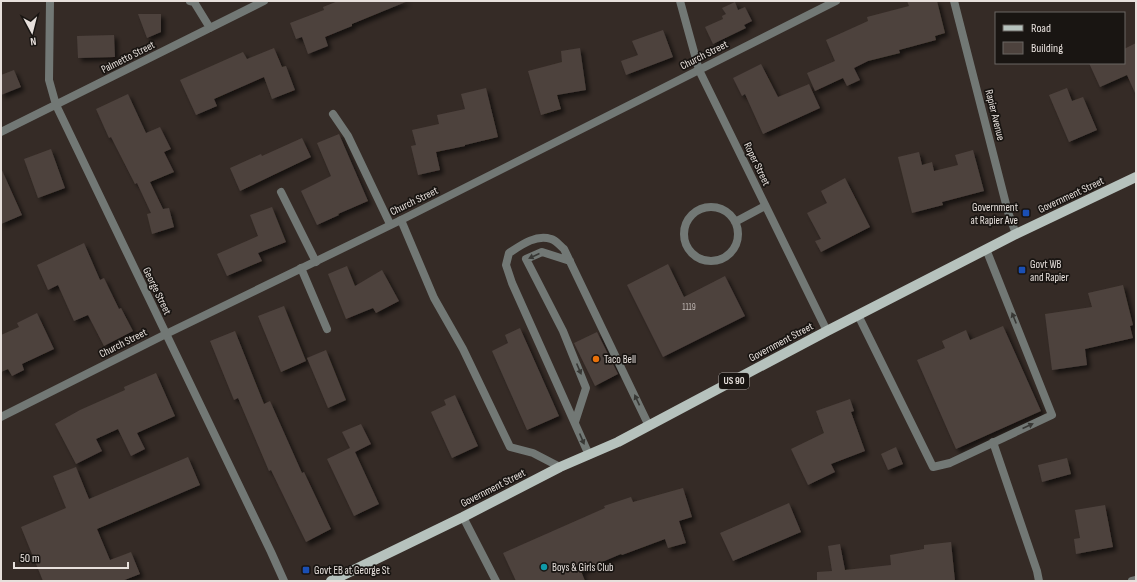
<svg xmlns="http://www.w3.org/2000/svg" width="1137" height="582" font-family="'Sofia Sans Condensed',sans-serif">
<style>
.building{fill:#4d423d;filter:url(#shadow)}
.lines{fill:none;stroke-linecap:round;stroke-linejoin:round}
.lane{stroke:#727875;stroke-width:8}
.street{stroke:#727875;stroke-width:8}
.primary{stroke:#b6c2bd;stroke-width:10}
.oneway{fill:#383835}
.transit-dot{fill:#1a4fb4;stroke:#191512;stroke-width:1.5}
.food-dot{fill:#e8710a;stroke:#191512;stroke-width:1.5}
.culture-dot{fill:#0f9aa8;stroke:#191512;stroke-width:1.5}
.labels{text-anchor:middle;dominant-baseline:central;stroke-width:3.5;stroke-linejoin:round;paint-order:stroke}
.number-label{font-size:9px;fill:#c0b8b4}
.shield{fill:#191512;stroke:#a9a39f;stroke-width:1}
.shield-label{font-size:10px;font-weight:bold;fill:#e7e0dc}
.street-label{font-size:11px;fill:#e7e0dc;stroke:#191512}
.poi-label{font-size:11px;fill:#e7e0dc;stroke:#191512;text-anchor:start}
</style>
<defs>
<filter id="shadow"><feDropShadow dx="3.5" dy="3.5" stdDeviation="2" flood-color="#0009"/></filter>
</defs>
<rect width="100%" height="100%" fill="#352b26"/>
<path class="building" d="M 338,1 L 408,1 L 352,24 L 352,26 L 325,37 L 328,46 L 308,54 L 302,37 L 296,39 L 290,23 L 324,10 L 323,7 Z
M 907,1 L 937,1 L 945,33 L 935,36 L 936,40 L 899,50 L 900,53 L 868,61 L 854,68 L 860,80 L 847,86 L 843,78 L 815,91 L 807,73 L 835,61 L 826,40 L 868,21 L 867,17 L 909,6 Z
M 735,2 L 738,10 L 745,7 L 752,21 L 744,25 L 746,28 L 713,44 L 705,27 L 723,19 L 722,16 L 726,14 L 722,8 Z
M 138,14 L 161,14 L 161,32 L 147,38 Z
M 663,30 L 673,57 L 626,75 L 621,61 L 638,55 L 632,41 Z
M 114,35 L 115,57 L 78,58 L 77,36 Z
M 1136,43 L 1136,95 L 1127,75 L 1100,87 L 1089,63 L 1124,63 L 1124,49 Z
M 274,48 L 282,67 L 286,66 L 295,90 L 272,99 L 264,77 L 214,99 L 217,106 L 196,115 L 180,80 L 243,52 L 247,59 Z
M 580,48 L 586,90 L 557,95 L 561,109 L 541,115 L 528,71 L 562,62 L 561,51 Z
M 761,64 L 778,97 L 809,84 L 820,108 L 763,134 L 745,94 L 742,96 L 733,78 Z
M 14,70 L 21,87 L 1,95 L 1,75 Z
M 486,88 L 498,137 L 465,145 L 465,146 L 436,152 L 440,170 L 418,175 L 411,146 L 416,145 L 412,130 L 439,124 L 437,115 L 465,109 L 461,94 Z
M 1067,88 L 1072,101 L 1083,97 L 1097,130 L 1069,142 L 1049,95 Z
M 128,94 L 146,133 L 160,127 L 171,149 L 164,152 L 174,172 L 150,182 L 163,209 L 169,208 L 174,227 L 152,234 L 147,214 L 151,213 L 137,183 L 135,184 L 111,137 L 109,138 L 96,109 Z
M 339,134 L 368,201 L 338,214 L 339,215 L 317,225 L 301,191 L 331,176 L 317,143 Z
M 302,138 L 311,157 L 240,191 L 230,168 L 261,154 L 262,156 Z
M 51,149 L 65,188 L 38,198 L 24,159 Z
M 973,150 L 984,191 L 942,202 L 943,205 L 912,213 L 898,157 L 919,152 L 922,165 L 932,162 L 934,171 L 958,165 L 955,155 Z
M 1,168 L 22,215 L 1,224 Z
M 845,178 L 870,227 L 821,252 L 815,241 L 821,239 L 807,213 L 827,203 L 821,191 Z
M 272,207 L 286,242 L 258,253 L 262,261 L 227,276 L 217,254 L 258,236 L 250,215 Z
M 84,243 L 100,280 L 104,278 L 119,309 L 121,308 L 133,331 L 104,346 L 88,315 L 74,321 L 58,285 L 48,290 L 37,265 Z
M 668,264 L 684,297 L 725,276 L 745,316 L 663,357 L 627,285 Z
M 347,266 L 355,286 L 382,270 L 399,301 L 376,313 L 373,308 L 346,319 L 328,274 Z
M 1123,285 L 1133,325 L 1130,326 L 1133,338 L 1085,349 L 1087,365 L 1052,370 L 1045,314 L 1092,307 L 1088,293 Z
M 284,306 L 306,361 L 281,372 L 258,316 Z
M 37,313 L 54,349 L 22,364 L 24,370 L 12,376 L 8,369 L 1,372 L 1,335 L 19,327 L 17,323 Z
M 1003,326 L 1041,411 L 956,449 L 917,360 L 945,348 L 942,341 L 966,330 L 970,340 Z
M 520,328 L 559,416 L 527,430 L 492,351 L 508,343 L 505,335 Z
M 235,331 L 264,404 L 270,401 L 302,473 L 304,472 L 331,529 L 306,542 L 271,470 L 269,471 L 238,398 L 234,400 L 210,341 Z
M 597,332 L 618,374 L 595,386 L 574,343 Z
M 326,350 L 346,400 L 328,408 L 307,358 Z
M 156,373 L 175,416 L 137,433 L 145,449 L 131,456 L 118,429 L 96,439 L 102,451 L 76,464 L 55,424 L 80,410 L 125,390 L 124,387 Z
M 455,395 L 478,446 L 452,458 L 431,412 L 446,405 L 444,400 Z
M 850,399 L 854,411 L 851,412 L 865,451 L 831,464 L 835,472 L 808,485 L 791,449 L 824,433 L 816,411 Z
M 361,424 L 371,444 L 355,452 L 379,504 L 354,516 L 327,459 L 350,448 L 342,432 Z
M 896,447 L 903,464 L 888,470 L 881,454 Z
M 188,457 L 200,485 L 97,529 L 110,560 L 131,552 L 140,574 L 122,581 L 43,581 L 21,527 L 66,508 L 53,476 L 76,467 L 89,499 Z
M 1067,458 L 1071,474 L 1042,482 L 1038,465 Z
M 683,488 L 692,517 L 679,521 L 686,543 L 668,548 L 665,539 L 622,555 L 621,554 L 581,571 L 585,581 L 516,581 L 503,553 L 605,508 L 604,506 L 631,497 L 633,502 Z
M 789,503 L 801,532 L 733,561 L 720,533 Z
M 1105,505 L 1113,547 L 1076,554 L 1074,539 L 1080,538 L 1075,510 Z
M 951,542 L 955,581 L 817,581 L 817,572 L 832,571 L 828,546 L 840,544 L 845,570 L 891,565 L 890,555 L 924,549 L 924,545 Z"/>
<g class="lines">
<path class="lane" d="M 333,114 L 348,136 L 390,224
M 281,192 L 316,262
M684 234a27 27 0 1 1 54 0a27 27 0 1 1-54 0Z
M 401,220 L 434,298 L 463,349 L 510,447 L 533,453 L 560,467
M 735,222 L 765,206
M 570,261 L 542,252 L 526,259 L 563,331 L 586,388 L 575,422
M 301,268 L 327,329
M 858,315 L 933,467 L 950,463 L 1052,415 L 986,249
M 993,442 L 1037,571 L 1039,581
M 589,455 L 512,283 L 506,265 L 509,253 C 521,245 536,234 551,239 C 556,240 560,246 564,249 L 649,426"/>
<path class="street" d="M 50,1 L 49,80 L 56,105 L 271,552 L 284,581
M 190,1 L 194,2 L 210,28
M 680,1 L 699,70 L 827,331
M 954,1 L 1008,212 L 1016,234
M 1,132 L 264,1
M 1,417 L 166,334 L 401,220 L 836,1
M 463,517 L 496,581
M 1132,581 L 1136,580"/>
<path class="primary" d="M 331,581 L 463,517 L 560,467 L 618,442 L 827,331 L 1016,234 L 1136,177"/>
</g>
<defs><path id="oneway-solid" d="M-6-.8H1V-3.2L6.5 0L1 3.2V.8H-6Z"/></defs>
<g class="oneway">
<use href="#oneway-solid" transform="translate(534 256) rotate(156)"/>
<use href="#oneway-solid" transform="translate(1014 318) rotate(-112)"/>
<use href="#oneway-solid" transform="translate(579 369) rotate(67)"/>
<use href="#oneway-solid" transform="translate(637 400) rotate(-115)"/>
<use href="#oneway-solid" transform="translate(1028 426) rotate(-25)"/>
<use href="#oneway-solid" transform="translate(582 439) rotate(67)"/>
</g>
<g class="transit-dot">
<rect x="1022" y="209" width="8" height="8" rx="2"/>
<rect x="1018" y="266" width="8" height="8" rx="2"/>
<rect x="302" y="566" width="8" height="8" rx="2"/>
</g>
<circle class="food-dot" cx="596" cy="359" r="4"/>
<circle class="culture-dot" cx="544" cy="567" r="4"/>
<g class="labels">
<g class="number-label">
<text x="689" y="307">1119</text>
</g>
<rect class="shield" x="719" y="373" width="30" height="16" rx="3"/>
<g class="shield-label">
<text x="734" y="381">US 90</text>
</g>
<g class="street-label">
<text transform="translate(704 55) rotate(-27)">Church Street</text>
<text transform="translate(128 57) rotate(-27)">Palmetto Street</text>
<text transform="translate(995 115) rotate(76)">Rapier Avenue</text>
<text transform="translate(757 164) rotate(64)">Roper Street</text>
<text transform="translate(1071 195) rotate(-25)">Government Street</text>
<text transform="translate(414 201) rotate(-26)">Church Street</text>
<text transform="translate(157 291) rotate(64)">George Street</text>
<text transform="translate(781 342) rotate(-28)">Government Street</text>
<text transform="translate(123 343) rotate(-27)">Church Street</text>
<text transform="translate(493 488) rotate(-27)">Government Street</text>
</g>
<g class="poi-label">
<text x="1018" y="207" text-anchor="end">Government<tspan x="1018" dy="13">at Rapier Ave</tspan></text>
<text x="1030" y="264">Govt WB<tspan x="1030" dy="13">and Rapier</tspan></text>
<text x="604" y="359">Taco Bell</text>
<text x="552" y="567">Boys &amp; Girls Club</text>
<text x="314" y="570">Govt EB at George St</text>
</g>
</g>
<rect width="1137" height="582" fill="none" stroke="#e7e0dc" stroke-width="4"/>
<rect x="995" y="12" width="130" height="52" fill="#191512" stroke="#6b6663"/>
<rect x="1003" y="25" width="20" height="6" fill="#b6c2bd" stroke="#6b6663"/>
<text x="1031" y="32" font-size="12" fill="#e7e0dc">Road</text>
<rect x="1003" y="42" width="20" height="12" fill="#4d423d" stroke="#6b6663"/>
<text x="1031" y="52" font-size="12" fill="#e7e0dc">Building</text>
<g transform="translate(32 32) rotate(173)" stroke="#191512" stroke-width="3" paint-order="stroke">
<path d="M0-3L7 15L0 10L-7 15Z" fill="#e7e0dc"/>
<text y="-6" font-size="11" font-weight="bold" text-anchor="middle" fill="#e7e0dc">N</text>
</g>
<path d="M14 562v6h114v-6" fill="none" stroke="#e7e0dc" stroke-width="2"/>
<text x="20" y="562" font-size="12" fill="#e7e0dc" stroke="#191512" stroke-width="3" paint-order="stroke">50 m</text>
</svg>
